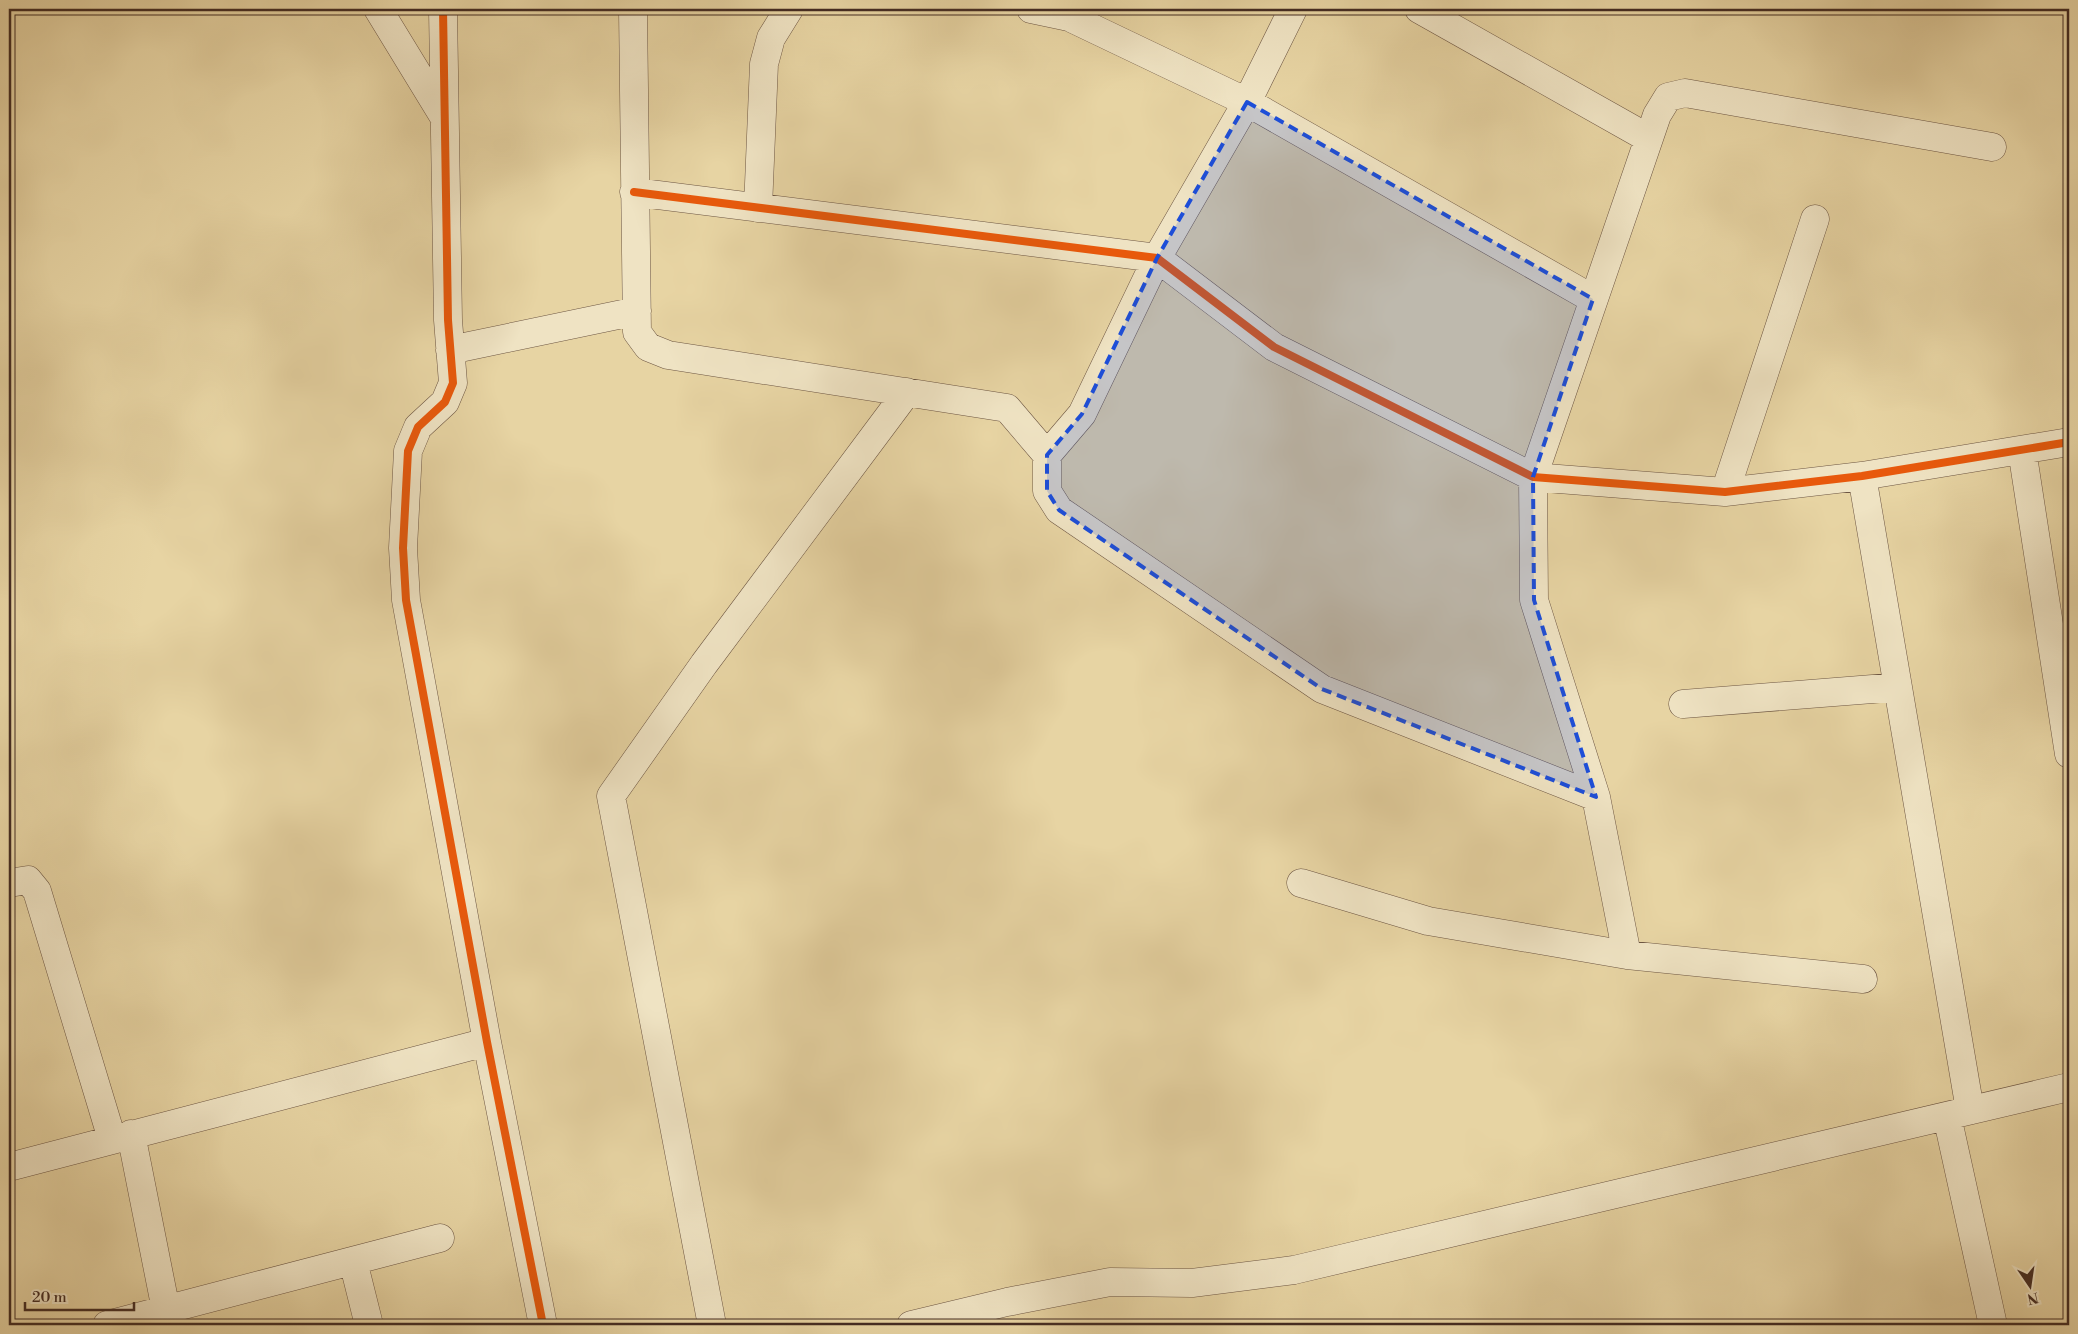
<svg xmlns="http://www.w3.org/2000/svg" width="2078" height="1334" font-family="'Libre Bodoni',serif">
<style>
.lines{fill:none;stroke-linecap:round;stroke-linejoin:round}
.minor-casing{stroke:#6d5643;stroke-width:29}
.minor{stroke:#efe3c3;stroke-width:28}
.cycleway-casing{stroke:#efe3c3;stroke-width:11}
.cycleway{stroke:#e8590c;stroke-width:8}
.marked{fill:#1d4ed8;fill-opacity:0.2;stroke:#1d4ed8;stroke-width:4;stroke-dasharray:10 6;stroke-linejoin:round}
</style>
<rect width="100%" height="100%" fill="#e7d4a3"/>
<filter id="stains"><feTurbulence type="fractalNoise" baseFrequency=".004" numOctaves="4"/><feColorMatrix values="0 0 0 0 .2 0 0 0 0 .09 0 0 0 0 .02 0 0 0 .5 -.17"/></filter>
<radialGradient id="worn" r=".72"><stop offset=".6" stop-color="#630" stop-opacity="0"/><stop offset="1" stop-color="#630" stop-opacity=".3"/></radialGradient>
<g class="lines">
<defs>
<path id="minor" d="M 378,9 L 444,117
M 443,9 L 448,320 L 453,383 L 445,402 L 418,427 L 408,451 L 403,548 L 406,600 L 487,1042 L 543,1325
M 633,9 L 637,332 L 648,347 L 668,355 L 1007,408 L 1047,455 L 1047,491 L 1059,510 L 1322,689 L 1596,797
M 1031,9 L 1069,17 L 1247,102 L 1593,299
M 1419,9 L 1648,138
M 634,192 L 1157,258 L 1274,347 L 1533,477 L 1725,492 L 1862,476 L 2069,442
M 758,208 L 764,64 L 771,38 L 789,9
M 450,350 L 637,311
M 2022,450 L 2069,754
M 1047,455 L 1082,414 L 1157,258 L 1247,102 L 1293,9
M 1862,476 L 1970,1110
M 1725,492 L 1815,219
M 1683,704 L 1898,687
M 9,883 L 28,880 L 37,891 L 112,1139
M 1301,883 L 1428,921 L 1627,955 L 1863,979
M 1627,955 L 1596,797 L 1534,600 L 1533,477 L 1657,115 L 1668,97 L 1685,93 L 1992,147
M 1947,1116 L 1993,1325
M 131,1134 L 169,1325
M 9,1167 L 487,1042
M 353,1261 L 369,1325
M 107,1325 L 440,1238
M 712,1325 L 611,796 L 704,664 L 907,392
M 911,1325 L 1007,1302 L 1110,1282 L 1192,1283 L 1294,1270 L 2069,1087"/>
</defs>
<use href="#minor" class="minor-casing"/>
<use href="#minor" class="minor"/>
<defs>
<path id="cycleway" d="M 443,9 L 448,320 L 453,383 L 445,402 L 418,427 L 408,451 L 403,548 L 406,600 L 487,1042 L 543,1325
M 634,192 L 1157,258 L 1274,347 L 1533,477 L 1725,492 L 1862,476 L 2069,442"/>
</defs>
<use href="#cycleway" class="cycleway-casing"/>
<use href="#cycleway" class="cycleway"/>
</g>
<path class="marked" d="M 1247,102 L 1593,299 L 1533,477 L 1534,600 L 1596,797 L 1322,689 L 1059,510 L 1047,491 L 1047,455 L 1082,414 L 1157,258 Z"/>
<rect width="2078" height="1334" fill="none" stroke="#e7d4a3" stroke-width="30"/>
<rect x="10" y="10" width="2058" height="1314" fill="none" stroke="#442c23" stroke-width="2.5"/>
<rect x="15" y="15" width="2048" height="1304" fill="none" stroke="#442c23"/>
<g transform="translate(2030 1286) rotate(167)" stroke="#efe3c3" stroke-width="4" paint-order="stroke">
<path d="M0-4L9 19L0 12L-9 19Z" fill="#442c23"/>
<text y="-8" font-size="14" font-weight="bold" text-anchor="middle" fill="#442c23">N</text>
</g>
<path d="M25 1302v8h109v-8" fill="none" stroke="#442c23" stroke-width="2.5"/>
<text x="32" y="1302" font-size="15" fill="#442c23" stroke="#efe3c3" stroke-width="4" paint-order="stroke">20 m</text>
<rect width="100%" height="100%" filter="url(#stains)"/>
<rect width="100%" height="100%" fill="url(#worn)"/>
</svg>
